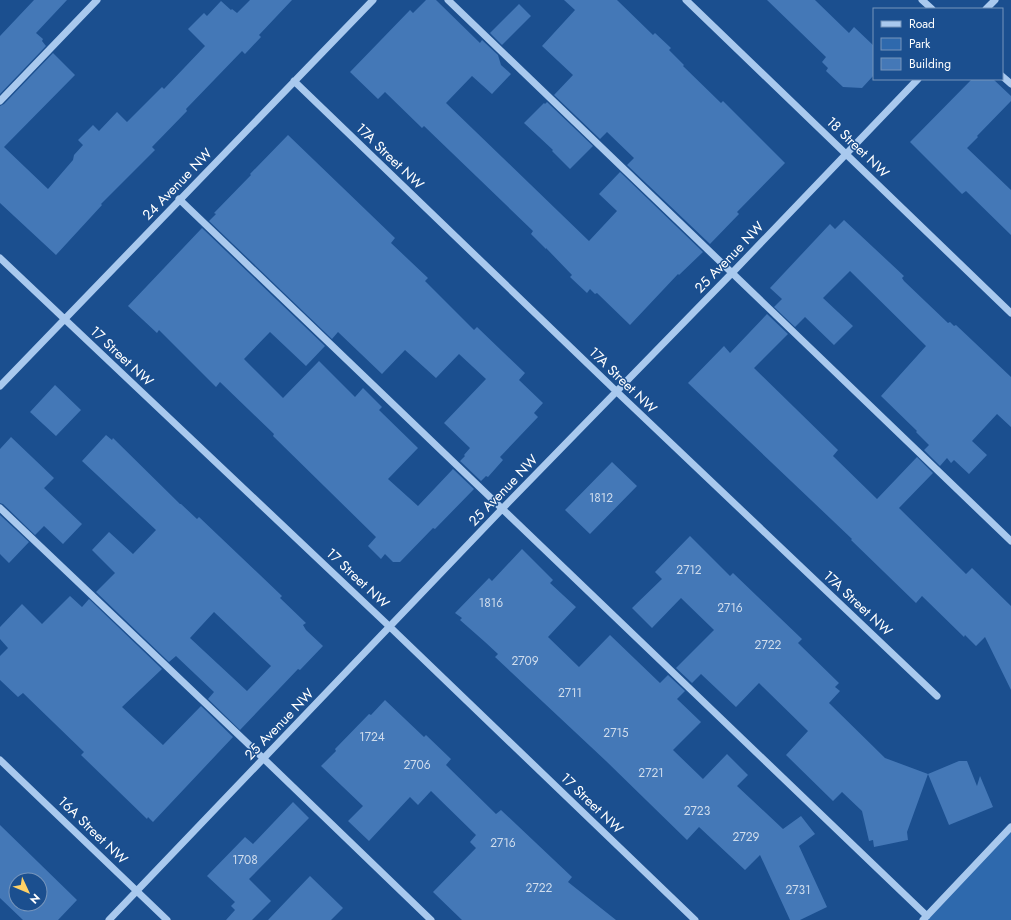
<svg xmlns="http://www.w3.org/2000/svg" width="1011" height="920" font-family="Jost,sans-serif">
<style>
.green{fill:#2e69ad}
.building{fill:#4478b7;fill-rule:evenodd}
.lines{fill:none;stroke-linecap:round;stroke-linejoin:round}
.minor{stroke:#a9c9ee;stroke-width:7}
.labels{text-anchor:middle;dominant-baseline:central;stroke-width:3;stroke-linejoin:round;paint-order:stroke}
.number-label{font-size:12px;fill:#d0dded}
.street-label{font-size:14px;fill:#fff;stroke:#1b4f8f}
</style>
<rect width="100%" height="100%" fill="#1b4f8f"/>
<path class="green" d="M 1011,830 L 1011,920 L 921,920 Z"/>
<path class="building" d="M 34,0 L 67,0 L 36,33 L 43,39 L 42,41 L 46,46 L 0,94 L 0,36 Z
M 250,0 L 292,0 L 259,35 L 261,37 L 245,54 L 242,51 L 186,109 L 187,111 L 152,147 L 155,150 L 101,204 L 102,205 L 56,255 L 0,203 L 0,106 L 4,104 L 53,53 L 75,75 L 4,147 L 48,189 L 73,160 L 74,155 L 83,145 L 78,140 L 93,125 L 99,131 L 117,112 L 127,122 L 162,87 L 164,89 L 205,46 L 188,29 L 204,13 L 207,16 L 221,1 L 231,10 L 232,9 L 237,13 Z
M 426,0 L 436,0 L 480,43 L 482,40 L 498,55 L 501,65 L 511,74 L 492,94 L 472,76 L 446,103 L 589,241 L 617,211 L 599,194 L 620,172 L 703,252 L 679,275 L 678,274 L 630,325 L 597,293 L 595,294 L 590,289 L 587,293 L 570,277 L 572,275 L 546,248 L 546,249 L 531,234 L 533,231 L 424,126 L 422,128 L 385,92 L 378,99 L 350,72 L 410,10 L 413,13 Z
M 564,0 L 617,0 L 653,35 L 655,33 L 671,48 L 669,50 L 684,65 L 683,66 L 721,103 L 723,101 L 785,163 L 737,212 L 739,214 L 710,244 L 627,165 L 634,158 L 607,132 L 600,139 L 554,95 L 573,75 L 542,46 L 575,10 Z
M 767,0 L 815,0 L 849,33 L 854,27 L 874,46 L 874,75 L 862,88 L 843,87 L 826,71 L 828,68 L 822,62 L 826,57 Z
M 519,4 L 531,16 L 502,45 L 490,33 Z
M 972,79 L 993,79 L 1011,96 L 1011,101 L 977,136 L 978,137 L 967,148 L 1011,190 L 1011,235 L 966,191 L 962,194 L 910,142 Z
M 547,102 L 593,146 L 570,169 L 552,151 L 553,150 L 524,123 L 544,103 L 545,104 Z
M 288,135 L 395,238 L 391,243 L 428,278 L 425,281 L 474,330 L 477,327 L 525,373 L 519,380 L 543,403 L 534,413 L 538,417 L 500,457 L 503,460 L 488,477 L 486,476 L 481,481 L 460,461 L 465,456 L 464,455 L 470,448 L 444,423 L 486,379 L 459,354 L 436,378 L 405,350 L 382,374 L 338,332 L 332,339 L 209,221 L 216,214 L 214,213 L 251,175 L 250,174 Z
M 844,220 L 904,276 L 902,278 L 904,281 L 948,323 L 950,322 L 954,326 L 956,325 L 1011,377 L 1011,427 L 997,414 L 972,441 L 987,455 L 969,474 L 954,460 L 951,463 L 947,458 L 940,466 L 924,450 L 929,445 L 916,432 L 917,431 L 881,396 L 926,346 L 850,271 L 823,298 L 853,326 L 834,345 L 805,317 L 795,327 L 774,307 L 782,299 L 770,288 L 830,224 L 835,229 Z
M 202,228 L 325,346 L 306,366 L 270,332 L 244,359 L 283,398 L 319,361 L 355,397 L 363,388 L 382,407 L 379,410 L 418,448 L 388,479 L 418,506 L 453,469 L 474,489 L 435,529 L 433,528 L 400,562 L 393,562 L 385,554 L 381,559 L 368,546 L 376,537 L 273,436 L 274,434 L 220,382 L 216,387 L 159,330 L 157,333 L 128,306 Z
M 767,314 L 788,334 L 754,368 L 838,450 L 833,456 L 877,499 L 917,457 L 933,473 L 899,508 L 966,574 L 972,568 L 1011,606 L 1011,690 L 985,637 L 976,646 L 965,635 L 964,637 L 922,596 L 916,603 L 851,540 L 852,539 L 688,383 L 724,346 L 730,353 Z
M 55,385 L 81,410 L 56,436 L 30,412 Z
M 106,435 L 112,440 L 113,438 L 180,504 L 181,504 L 197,519 L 199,517 L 282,596 L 280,598 L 306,623 L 303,625 L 306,630 L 323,646 L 300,670 L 298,669 L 240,730 L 208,699 L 214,692 L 176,656 L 169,662 L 96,592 L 115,573 L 92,550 L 109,532 L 133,554 L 156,530 L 82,461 ZM 214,612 L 271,666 L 247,691 L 190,638 Z
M 11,437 L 54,478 L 44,488 L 82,524 L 63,544 L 44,526 L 35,535 L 3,504 L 0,503 L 0,449 Z
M 612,462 L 637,486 L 590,534 L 565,510 Z
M 0,515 L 29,542 L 9,563 L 0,554 Z
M 690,536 L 730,576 L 733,573 L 802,639 L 798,643 L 839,683 L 835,687 L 840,691 L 829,703 L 885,758 L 928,774 L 959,761 L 967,761 L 977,786 L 980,776 L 993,807 L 949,825 L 928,774 L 907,832 L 908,840 L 874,847 L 873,840 L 869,841 L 862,811 L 842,792 L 833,801 L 786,755 L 808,731 L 759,683 L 736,707 L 701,674 L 692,683 L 676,668 L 714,630 L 681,598 L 652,628 L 632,608 L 662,579 L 655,572 Z
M 522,549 L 553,580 L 550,583 L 576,607 L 548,637 L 579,667 L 610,635 L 660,683 L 668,675 L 685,691 L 677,699 L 701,722 L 673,750 L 703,779 L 727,754 L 748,775 L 737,786 L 783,829 L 801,816 L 815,834 L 799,846 L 827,907 L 800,920 L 790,920 L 760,855 L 745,870 L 699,827 L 687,840 L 606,761 L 495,657 L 498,654 L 485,642 L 460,620 L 462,618 L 455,613 L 489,578 L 492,581 Z
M 70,596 L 82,607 L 89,599 L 162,669 L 122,707 L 163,745 L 201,706 L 233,737 L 153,822 L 148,817 L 147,819 L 81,755 L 84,752 L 23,693 L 18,697 L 0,680 L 0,656 L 8,648 L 0,639 L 0,627 L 22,604 L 42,624 Z
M 385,700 L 424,737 L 426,735 L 451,759 L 446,765 L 496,814 L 501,810 L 572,877 L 568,882 L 616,920 L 462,920 L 433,892 L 476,848 L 470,842 L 476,835 L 431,791 L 418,805 L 410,797 L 369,841 L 348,821 L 363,806 L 321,766 L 336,751 L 335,749 L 369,714 L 371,715 Z
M 293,802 L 309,818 L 249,879 L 271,901 L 252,920 L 226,920 L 235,910 L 231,906 L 235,902 L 207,876 L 245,837 L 253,844 Z
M 0,825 L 77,900 L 58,920 L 23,920 L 0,898 ZM 16,880 L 40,880 L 40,904 L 16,904 Z
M 310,876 L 343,908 L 331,920 L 268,920 Z"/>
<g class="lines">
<path class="minor" d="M 448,0 L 1011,541
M 686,0 L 1011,313
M 922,0 L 932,9
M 986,9 L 995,0
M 1002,76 L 1011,84
M 294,81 L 616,391 L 937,696
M 0,101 L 97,0
M 179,199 L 927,916
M 0,258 L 390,627 L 695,920
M 0,386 L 373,0
M 0,508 L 264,759 L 431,920
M 0,760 L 167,920
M 109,920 L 502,509 L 732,273 L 918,79
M 923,920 L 1011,827"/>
</g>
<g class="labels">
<g class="number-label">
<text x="601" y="498">1812</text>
<text x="689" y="570">2712</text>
<text x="491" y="603">1816</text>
<text x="730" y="608">2716</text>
<text x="768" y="645">2722</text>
<text x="525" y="661">2709</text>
<text x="570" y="693">2711</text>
<text x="616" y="733">2715</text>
<text x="372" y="737">1724</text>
<text x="417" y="765">2706</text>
<text x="651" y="773">2721</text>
<text x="697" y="811">2723</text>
<text x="746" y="837">2729</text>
<text x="503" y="843">2716</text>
<text x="245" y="860">1708</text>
<text x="539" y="888">2722</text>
<text x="798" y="890">2731</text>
</g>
<g class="street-label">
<text transform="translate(858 147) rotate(44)">18 Street NW</text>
<text transform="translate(390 156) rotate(44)">17A Street NW</text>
<text transform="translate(177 184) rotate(-46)">24 Avenue NW</text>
<text transform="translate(729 257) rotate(-46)">25 Avenue NW</text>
<text transform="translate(122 356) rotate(43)">17 Street NW</text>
<text transform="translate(623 380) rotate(44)">17A Street NW</text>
<text transform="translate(503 490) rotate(-46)">25 Avenue NW</text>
<text transform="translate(358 578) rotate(43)">17 Street NW</text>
<text transform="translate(858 603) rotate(43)">17A Street NW</text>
<text transform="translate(279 724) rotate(-46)">25 Avenue NW</text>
<text transform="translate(592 803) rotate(44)">17 Street NW</text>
<text transform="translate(93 830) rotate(44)">16A Street NW</text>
</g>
</g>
<rect x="873" y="8" width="130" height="72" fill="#1b4f8f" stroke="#7695bc"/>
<rect x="881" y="21" width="20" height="6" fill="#a9c9ee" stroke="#7695bc"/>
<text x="909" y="28" font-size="12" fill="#ffffff">Road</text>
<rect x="881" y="38" width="20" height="12" fill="#2e69ad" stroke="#7695bc"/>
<text x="909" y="48" font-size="12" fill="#ffffff">Park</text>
<rect x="881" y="58" width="20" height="12" fill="#4478b7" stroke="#7695bc"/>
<text x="909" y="68" font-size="12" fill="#ffffff">Building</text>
<g transform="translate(28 892) rotate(134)"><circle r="19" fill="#1b4f8f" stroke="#7695bc"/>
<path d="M0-3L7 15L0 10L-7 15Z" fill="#ffd166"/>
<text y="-6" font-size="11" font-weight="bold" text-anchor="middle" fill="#ffffff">N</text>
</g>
</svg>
